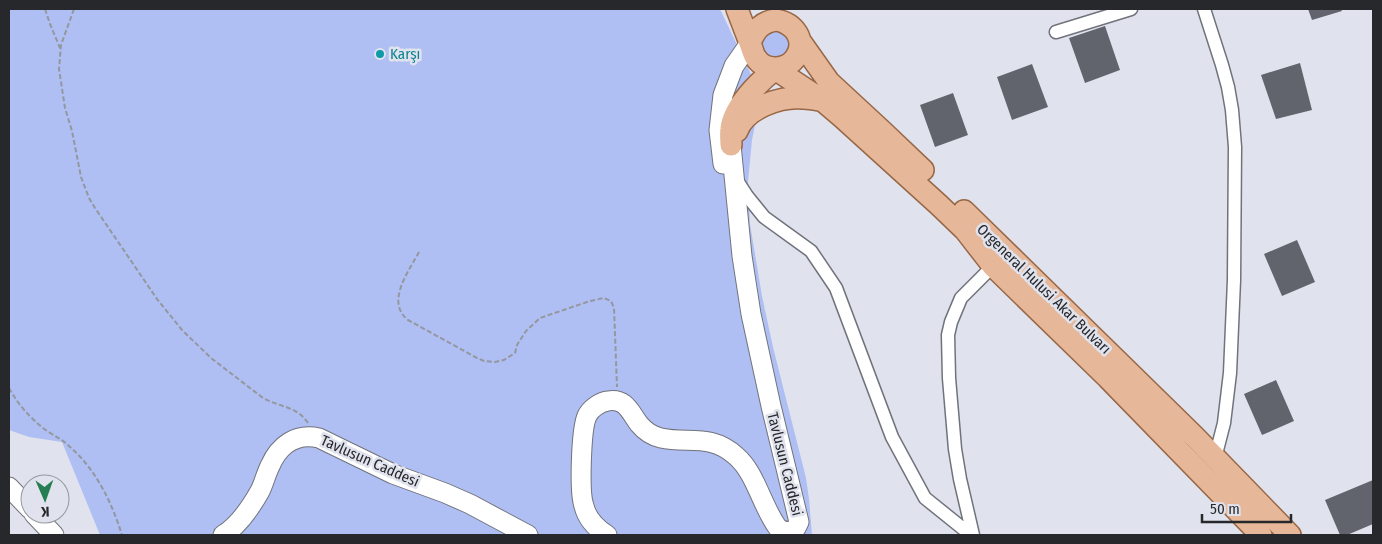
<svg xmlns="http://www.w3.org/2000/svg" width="1382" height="544" font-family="'Fira Sans Condensed',sans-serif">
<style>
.green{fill:#afbff3}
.building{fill:#61646d}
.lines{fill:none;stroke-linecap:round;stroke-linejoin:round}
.street-casing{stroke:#71737c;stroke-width:15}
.secondary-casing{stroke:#71737c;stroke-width:21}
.primary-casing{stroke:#986746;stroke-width:24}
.path{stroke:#94979e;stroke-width:2;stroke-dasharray:5 2.5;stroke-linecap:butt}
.street{stroke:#fff;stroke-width:12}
.secondary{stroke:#fff;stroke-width:19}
.primary{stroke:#e6b899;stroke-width:21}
.culture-dot{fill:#0f9aa8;stroke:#e0e3ed;stroke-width:2}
.labels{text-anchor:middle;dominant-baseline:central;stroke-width:5;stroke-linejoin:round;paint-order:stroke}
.culture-label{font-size:15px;fill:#0d838f;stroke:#e0e3ed;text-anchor:start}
.street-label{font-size:15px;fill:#26282b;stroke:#e0e3ed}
</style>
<rect width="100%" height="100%" fill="#e0e3ed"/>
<path class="green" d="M 9,9 L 720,9 L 769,112 L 756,120 L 752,140 L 748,182 L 750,224 L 762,296 L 773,347 L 806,478 L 809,499 L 812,535 L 100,535 L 62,442 L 29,437 L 9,430 Z
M 782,27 L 794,48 L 770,64 L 755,39 Z"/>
<path class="building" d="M 1308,9 L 1341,9 L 1342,11 L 1312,20 Z
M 1105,26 L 1120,70 L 1085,83 L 1069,38 Z
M 1300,63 L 1312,110 L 1276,119 L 1261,75 Z
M 1032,64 L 1048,107 L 1012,120 L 997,77 Z
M 953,93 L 968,135 L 935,147 L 920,105 Z
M 1297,240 L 1315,282 L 1282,296 L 1264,254 Z
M 1276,380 L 1294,421 L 1262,435 L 1244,394 Z
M 1373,480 L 1373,524 L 1347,535 L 1340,535 L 1325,500 Z"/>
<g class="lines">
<defs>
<path id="street" d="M 1204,9 L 1222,65 L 1228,87 L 1232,110 L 1235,147 L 1234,280 L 1230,373 L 1224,423 L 1215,458
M 1056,32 L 1131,9
M 736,179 L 747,196 L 764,217 L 811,251 L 836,288 L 892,437 L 925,498 L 971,535
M 973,535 L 960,479 L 955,449 L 949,378 L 948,335 L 951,322 L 961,298 L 993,266"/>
<path id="secondary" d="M 723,164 L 719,130 L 723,95 L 734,66 L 750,43
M 9,487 L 30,509
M 34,514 L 54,535
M 223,535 C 238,526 251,507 260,491 C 264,483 266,474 270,466 C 279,445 296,433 319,438 L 393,474 L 445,493 L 470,504 L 528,535
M 607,535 C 596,528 587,519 584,506 C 579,493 581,429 587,416 C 590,409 600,402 608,401 C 626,398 630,412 639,424 C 644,430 652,436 661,438 C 688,444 711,433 736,456 C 756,473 762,507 778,528 L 781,530 L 789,532 L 796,528 L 799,522 L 771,406 L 751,314 L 742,256 L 731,145"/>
<path id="primary" d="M 737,9 L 750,43
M 776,20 C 794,23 807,40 796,57 C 787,71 765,72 756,58 C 753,54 752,48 750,43 C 755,30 761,22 776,20 Z
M 800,41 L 829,82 L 882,131 L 923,170
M 737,131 C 745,108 781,96 803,98 C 808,98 814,99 819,100
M 731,145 C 731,140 730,134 731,129 C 733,107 759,82 775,69 L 822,100 L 842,117 L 939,205 L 965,230 L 993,266 L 1108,378 L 1261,535
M 964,211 L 1195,437 L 1290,535"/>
</defs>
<use href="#street" class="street-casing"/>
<use href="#secondary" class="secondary-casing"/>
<use href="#primary" class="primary-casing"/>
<path class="path" d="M 45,9 L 50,24 L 60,48
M 74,9 L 61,45 L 59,69 L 65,108 L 72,131 L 81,177 L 89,198 L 95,208 L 157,299 L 182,330 L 211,358 L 263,398 C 279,407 297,406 308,423
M 419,252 C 409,271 385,302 408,320 L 477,358 L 484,361 L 495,362 L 504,360 L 515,353 L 517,345 L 526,331 L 540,318 L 590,301 L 604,298 L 611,301 L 614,308 L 617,387
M 9,388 C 19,406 31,419 47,431 C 55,436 63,440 69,446 C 96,469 112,503 122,535"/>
<use href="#street" class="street"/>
<use href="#secondary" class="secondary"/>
<use href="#primary" class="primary"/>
</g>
<circle class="culture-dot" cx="380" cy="54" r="5"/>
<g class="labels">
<g class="culture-label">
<text x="390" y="54">Karşı</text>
</g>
<g class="street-label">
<text transform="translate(1044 289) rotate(44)">Orgeneral Hulusi Akar Bulvarı</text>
<text transform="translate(370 461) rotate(24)">Tavlusun Caddesi</text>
<text transform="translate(785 464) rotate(76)">Tavlusun Caddesi</text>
</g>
</g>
<rect width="1382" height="544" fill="none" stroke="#26282b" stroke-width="20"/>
<g transform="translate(45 499) rotate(178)"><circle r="24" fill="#e0e3ed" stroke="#96989f"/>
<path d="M0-4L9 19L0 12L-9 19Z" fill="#257e53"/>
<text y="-8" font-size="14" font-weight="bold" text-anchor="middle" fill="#26282b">K</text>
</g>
<path d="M1202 514v8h89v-8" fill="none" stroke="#26282b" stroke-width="2.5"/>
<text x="1210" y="514" font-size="15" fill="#26282b" stroke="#e0e3ed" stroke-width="4" paint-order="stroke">50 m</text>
</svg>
